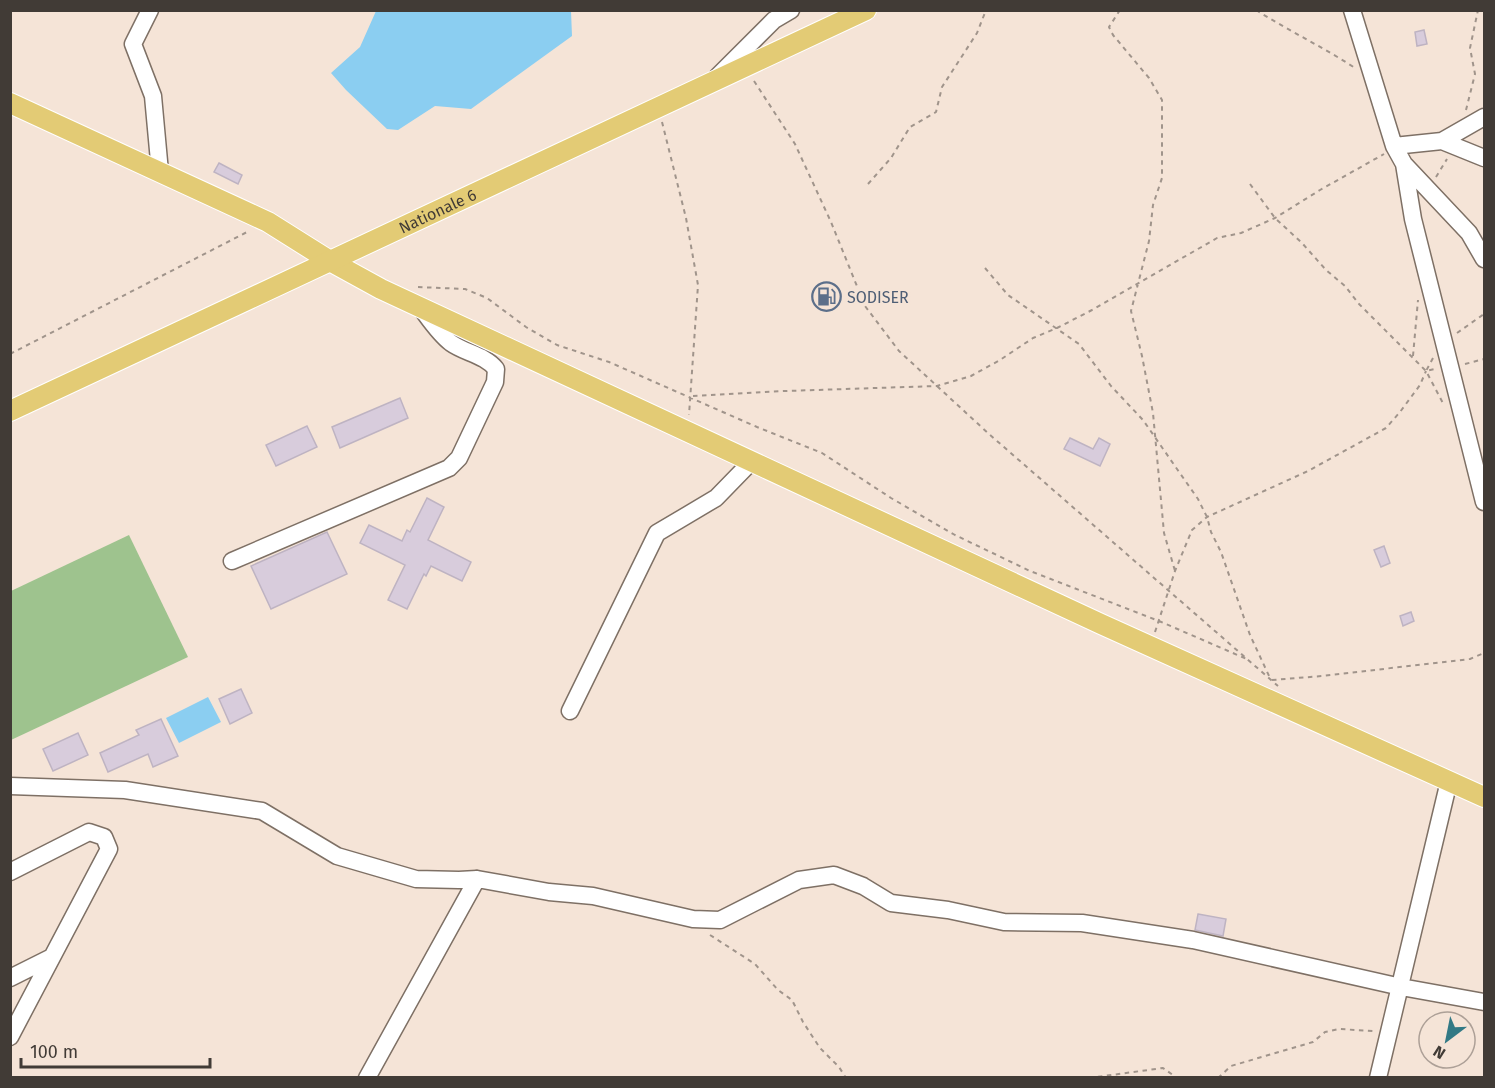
<svg xmlns="http://www.w3.org/2000/svg" width="1495" height="1088" font-family="'Fira Sans',sans-serif">
<style>
.green{fill:#9ec38e}
.water{fill:#8bcef1}
.building{fill:#d8ccdc;stroke:#beb3c2;stroke-width:1.5}
.lines{fill:none;stroke-linecap:round;stroke-linejoin:round}
.minor-casing{stroke:#7e7065;stroke-width:19}
.major-casing{stroke:#fff;stroke-width:22}
.path{stroke:#a0948b;stroke-width:2;stroke-dasharray:4.5 4.5;stroke-linecap:butt}
.minor{stroke:#fff;stroke-width:16}
.major{stroke:#e3cb75;stroke-width:20}
.labels{text-anchor:middle;dominant-baseline:central;stroke-width:6;stroke-linejoin:round;paint-order:stroke}
.street-label{font-size:16px;fill:#413b36;stroke:#f5e4d7}
.service-label{font-size:16px;fill:#4e5e75;stroke:#f5e4d7;text-anchor:start}
</style>
<rect width="100%" height="100%" fill="#f5e4d7"/>
<path class="green" d="M 129,535 L 188,657 L 11,740 L 11,591 Z"/>
<path class="water" d="M 376,11 L 571,11 L 572,36 L 471,109 L 435,106 L 398,130 L 387,129 L 346,90 L 331,73 L 360,47 Z
M 208,697 L 221,722 L 179,743 L 166,718 Z"/>
<path class="building" d="M 1424,30 L 1427,44 L 1417,46 L 1415,32 Z
M 219,163 L 242,175 L 238,184 L 214,172 Z
M 400,398 L 408,418 L 340,448 L 332,427 Z
M 307,426 L 317,447 L 276,466 L 266,445 Z
M 1070,438 L 1093,449 L 1099,438 L 1110,444 L 1100,466 L 1064,449 Z
M 427,498 L 444,507 L 428,540 L 471,562 L 462,581 L 431,566 L 426,576 L 424,574 L 407,609 L 388,600 L 405,565 L 360,543 L 369,525 L 402,541 L 407,530 L 410,532 Z
M 327,532 L 347,574 L 271,609 L 251,566 Z
M 1384,546 L 1390,563 L 1381,567 L 1374,550 Z
M 1411,612 L 1414,621 L 1403,626 L 1400,616 Z
M 241,689 L 252,713 L 230,724 L 219,699 Z
M 161,719 L 178,756 L 153,767 L 148,754 L 108,772 L 100,753 L 139,735 L 136,730 Z
M 78,733 L 88,755 L 53,771 L 43,749 Z
M 1198,914 L 1226,919 L 1223,936 L 1195,930 Z"/>
<g class="lines">
<defs>
<path id="minor" d="M 150,10 L 133,44 L 153,96 L 160,172
M 1352,10 L 1394,146 L 1404,164 L 1469,233 L 1484,259
M 717,77 L 774,20 L 791,10
M 1442,141 L 1484,117
M 1394,146 L 1442,141 L 1484,158
M 1404,164 L 1413,219 L 1484,502
M 232,561 L 449,468 L 459,458 L 495,382 L 496,369 C 485,355 465,353 451,343 C 439,334 430,320 421,308
M 570,711 L 657,533 L 716,498 L 752,461
M 10,786 L 125,790 L 262,811 L 337,856 L 416,879 L 459,880 L 477,879 L 549,892 L 593,896 L 693,919 L 720,920 L 799,880 L 834,875 L 863,886 L 891,903 L 948,910 L 1004,922 L 1082,923 L 1193,940 L 1401,987 L 1484,1002
M 10,872 L 89,832 L 104,837 L 109,849 L 10,1037
M 10,978 L 52,957
M 367,1078 L 477,879
M 1378,1078 L 1449,781"/>
<g id="major">
<path d="M 10,103 L 268,222 L 330,261 L 381,289 L 1101,624 L 1484,797"/>
<path id="s1" d="M 10,411 L 866,10"/>
</g>
</defs>
<use href="#minor" class="minor-casing"/>
<use href="#major" class="major-casing"/>
<path class="path" d="M 1120,10 L 1109,27 L 1113,35 L 1149,78 L 1162,100 L 1162,178 L 1153,205 L 1149,241 L 1131,311 L 1142,356 L 1153,413 L 1164,533 L 1175,571
M 1256,10 C 1289,31 1323,47 1355,68
M 754,81 L 795,144 L 831,222 L 865,306 L 899,351 L 989,434 L 1278,686
M 1466,110 L 1475,74 L 1470,48 L 1478,10
M 662,122 L 686,218 L 698,285 L 689,415
M 1436,177 L 1447,159
M 868,184 L 891,158 L 910,127 L 936,112 L 942,87 L 977,33 L 986,10
M 1250,184 L 1275,218 L 1302,243 L 1326,270 L 1345,286 L 1359,304 L 1426,371 L 1444,405
M 985,268 L 1008,295 L 1079,344 L 1111,386 L 1143,420 L 1177,469 L 1198,499 L 1207,517 L 1211,532 L 1221,552 L 1250,635 L 1270,678
M 418,287 L 465,289 L 487,298 L 526,327 L 557,345 L 609,362 L 757,427 L 822,453 L 891,498 L 955,535 L 1030,571 L 1159,621 L 1249,660
M 1457,333 L 1484,314
M 10,354 L 249,231
M 1413,356 L 1418,300
M 1433,358 L 1426,371 L 1435,369
M 1465,364 L 1484,359
M 693,396 L 785,391 L 937,386 L 971,376 L 1000,360 L 1033,338 L 1057,328 L 1092,310 L 1217,238 L 1241,233 L 1275,218 L 1320,190 L 1384,154
M 1155,632 L 1175,571 L 1192,530 L 1207,517 L 1308,471 L 1386,428 L 1400,412 L 1420,385 L 1426,371
M 1272,680 L 1322,676 L 1470,659 L 1484,653
M 710,935 L 755,964 L 778,990 L 792,1000 L 803,1022 L 820,1048 L 839,1067 L 846,1078
M 1089,1078 L 1163,1068 L 1177,1078
M 1218,1078 L 1231,1066 L 1313,1042 L 1325,1032 L 1339,1029 L 1374,1031"/>
<use href="#minor" class="minor"/>
<use href="#major" class="major"/>
</g>
<defs>
<symbol id="fuel-ring" viewBox="-11 -11 22 22"><circle r="9.5" fill="#f5e4d7" stroke="#5c6f8a" stroke-width="1.5"/><path d="M-5.5-6h7V0h2V4h1.3V-2.5L3-4.5l.8-.8L6-3V5H2.5V1h-1V6h-7ZM-4.2-4.7v3.2H.2V-4.7Z" fill="#5c6f8a"/></symbol>
</defs>
<g fill-rule="evenodd">
<use href="#fuel-ring" x="810" y="280" width="33" height="33"/>
</g>
<g class="labels">
<g class="street-label">
<text stroke="none"><textPath href="#s1" startOffset="472">Nationale 6</textPath></text>
</g>
<g class="service-label">
<text x="847" y="297">SODISER</text>
</g>
</g>
<rect width="1495" height="1088" fill="none" stroke="#413b36" stroke-width="24"/>
<g transform="translate(1447 1040) rotate(212)"><circle r="28" fill="#f5e4d7" stroke="#ada097" stroke-width="1.5"/>
<path d="M0-4.5L10 22L0 15L-10 22Z" fill="#327985"/>
<text y="-9" font-size="16" font-weight="bold" text-anchor="middle" fill="#413b36">N</text>
</g>
<path d="M21 1058v9h189v-9" fill="none" stroke="#413b36" stroke-width="3"/>
<text x="30" y="1058" font-size="18" fill="#413b36" stroke="#f5e4d7" stroke-width="4.5" paint-order="stroke">100 m</text>
</svg>
